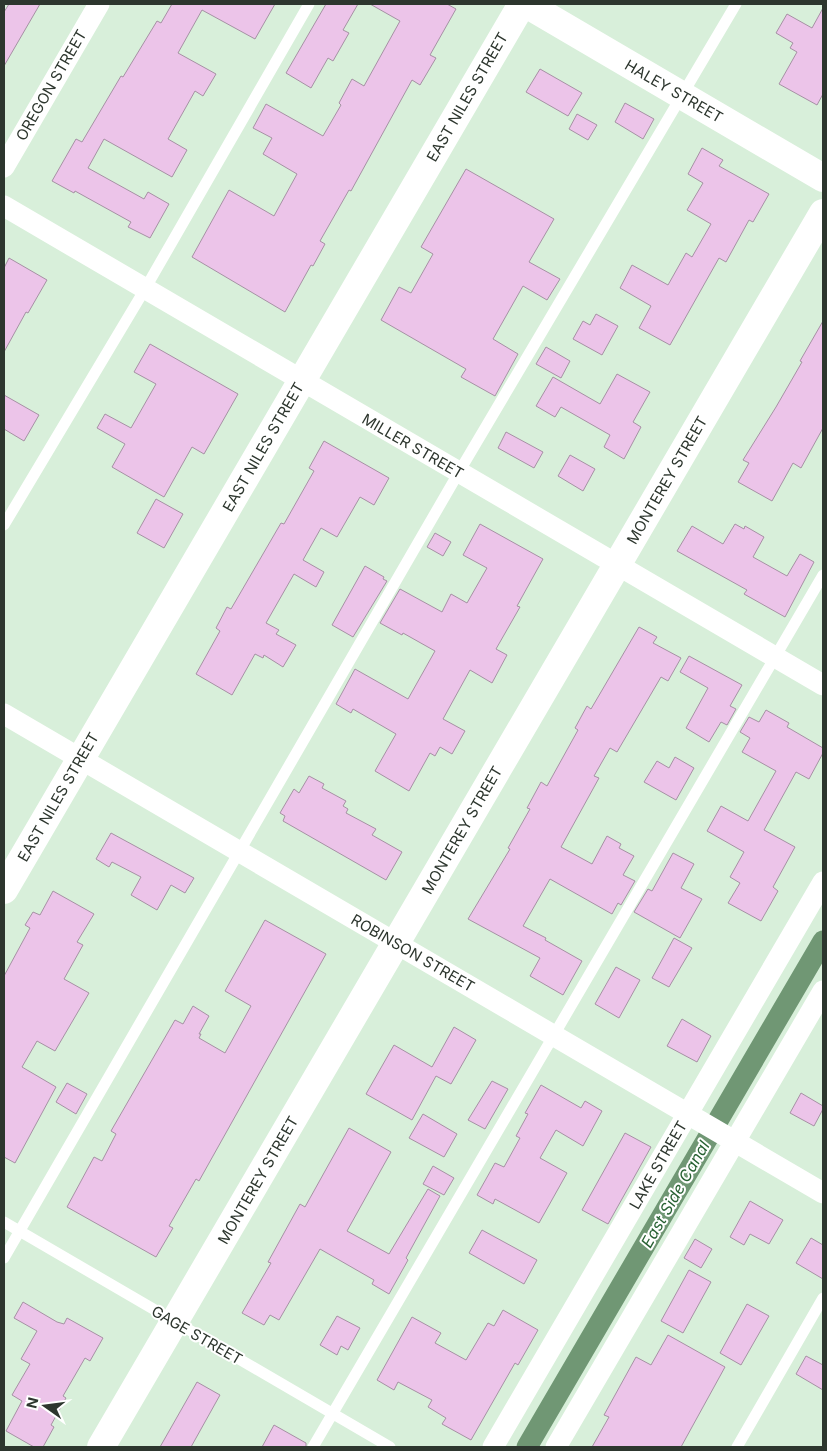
<svg xmlns="http://www.w3.org/2000/svg" width="827" height="1451" font-family="Inter,sans-serif">
<style>
.lines{fill:none;stroke-linecap:round;stroke-linejoin:round}
.canal{stroke:#709774;stroke-width:21}
.building{fill:#ecc4e9;stroke:#a691a4}
.service{stroke:#fff;stroke-width:11}
.minor{stroke:#fff;stroke-width:21}
.secondary{stroke:#fff;stroke-width:28}
.labels{text-anchor:middle;dominant-baseline:central;stroke-width:4;stroke-linejoin:round;paint-order:stroke}
.street-label{font-size:15px;fill:#2d362e;stroke:#fff}
.water-label{font-size:16px;font-style:italic;fill:#276132;stroke:#fff}
</style>
<rect width="100%" height="100%" fill="#d8efda"/>
<g class="lines">
<path class="canal" d="M 527,1447 L 823,941"/>
</g>
<path class="building" d="M 9,4 L 40,4 L 4,66 L 4,12 Z
M 172,4 L 275,4 L 255,39 L 202,10 L 178,53 L 216,74 L 203,96 L 195,91 L 168,139 L 187,150 L 172,177 L 104,139 L 88,168 L 144,199 L 148,192 L 169,204 L 150,238 L 128,227 L 131,222 L 75,191 L 74,193 L 52,181 L 76,139 L 82,142 L 121,76 L 123,77 L 157,21 L 161,23 Z
M 326,4 L 358,4 L 343,30 L 349,33 L 333,61 L 328,58 L 311,88 L 286,73 Z
M 370,4 L 447,4 L 456,9 L 430,55 L 436,58 L 420,85 L 412,80 L 351,191 L 349,190 L 320,241 L 325,244 L 313,266 L 311,265 L 285,312 L 192,257 L 229,190 L 274,216 L 297,174 L 263,154 L 272,138 L 253,128 L 266,104 L 323,136 L 341,105 L 339,103 L 352,79 L 364,86 L 400,21 Z
M 823,8 L 823,94 L 817,105 L 779,84 L 797,52 L 790,48 L 793,43 L 776,33 L 787,14 L 812,28 Z
M 540,69 L 582,93 L 568,116 L 526,92 Z
M 625,103 L 654,119 L 643,139 L 615,122 Z
M 577,114 L 597,125 L 588,140 L 569,129 Z
M 702,148 L 723,160 L 719,166 L 769,194 L 753,222 L 749,220 L 726,262 L 719,258 L 670,345 L 639,328 L 651,306 L 620,288 L 632,265 L 668,285 L 686,253 L 692,257 L 711,224 L 687,210 L 703,183 L 688,174 Z
M 466,169 L 554,219 L 529,262 L 560,279 L 547,300 L 523,286 L 493,339 L 518,354 L 495,396 L 461,377 L 466,369 L 381,320 L 399,287 L 411,293 L 433,254 L 421,247 Z
M 9,258 L 47,280 L 28,313 L 26,312 L 4,352 L 4,268 Z
M 596,314 L 618,326 L 602,355 L 573,339 L 583,321 L 590,325 Z
M 823,321 L 823,428 L 801,468 L 793,463 L 772,501 L 738,482 L 749,463 L 743,460 L 776,407 L 802,362 L 800,361 Z
M 150,344 L 238,394 L 204,454 L 192,447 L 164,497 L 112,467 L 125,444 L 97,428 L 105,414 L 131,428 L 156,384 L 134,372 Z
M 546,347 L 570,361 L 561,378 L 536,364 Z
M 617,374 L 650,392 L 633,422 L 641,427 L 624,459 L 604,447 L 610,435 L 561,407 L 555,417 L 536,406 L 553,377 L 600,404 Z
M 4,395 L 39,415 L 24,441 L 4,429 Z
M 506,432 L 543,452 L 534,468 L 498,448 Z
M 324,441 L 389,478 L 374,505 L 360,497 L 337,537 L 321,528 L 303,560 L 324,572 L 316,587 L 294,574 L 266,623 L 279,630 L 276,634 L 296,645 L 283,667 L 264,655 L 263,658 L 255,654 L 232,695 L 196,674 L 220,631 L 216,628 L 227,607 L 231,609 L 281,523 L 284,524 L 314,471 L 309,468 Z
M 570,455 L 595,469 L 583,491 L 558,476 Z
M 156,499 L 183,514 L 164,548 L 137,533 Z
M 480,524 L 543,559 L 517,606 L 520,607 L 496,649 L 507,655 L 492,683 L 470,670 L 443,719 L 465,731 L 452,754 L 440,747 L 435,756 L 430,753 L 409,791 L 375,771 L 396,734 L 353,709 L 351,713 L 336,704 L 355,669 L 408,699 L 435,651 L 403,633 L 402,635 L 380,623 L 400,589 L 442,612 L 451,594 L 467,603 L 487,568 L 463,555 Z
M 735,524 L 744,529 L 745,526 L 764,537 L 753,557 L 787,576 L 800,554 L 814,562 L 785,617 L 744,594 L 747,590 L 677,551 L 692,526 L 723,544 Z
M 435,533 L 451,542 L 443,556 L 427,547 Z
M 365,566 L 384,577 L 383,579 L 387,581 L 353,637 L 332,625 Z
M 639,627 L 657,637 L 653,643 L 681,658 L 668,681 L 661,677 L 617,752 L 610,748 L 594,776 L 599,778 L 561,847 L 592,864 L 607,836 L 621,844 L 619,848 L 634,856 L 623,875 L 635,881 L 621,905 L 618,903 L 612,914 L 550,879 L 523,926 L 546,938 L 545,940 L 582,961 L 563,995 L 530,976 L 540,958 L 468,919 L 510,849 L 508,848 L 530,809 L 527,808 L 541,782 L 547,786 L 578,730 L 575,728 L 587,706 L 591,709 Z
M 689,656 L 742,685 L 730,706 L 736,709 L 727,725 L 721,722 L 709,742 L 686,728 L 708,688 L 680,672 Z
M 766,710 L 789,723 L 787,727 L 823,748 L 823,753 L 809,779 L 796,772 L 764,830 L 795,847 L 773,887 L 778,891 L 761,921 L 728,903 L 740,883 L 730,877 L 744,852 L 707,831 L 721,806 L 748,821 L 776,771 L 742,752 L 750,738 L 740,732 L 749,717 L 759,722 Z
M 675,757 L 694,768 L 676,800 L 644,782 L 657,761 L 669,768 Z
M 309,776 L 324,784 L 322,788 L 346,801 L 343,806 L 348,809 L 346,813 L 376,829 L 372,835 L 402,852 L 386,880 L 283,821 L 285,816 L 280,813 L 294,789 L 299,793 Z
M 111,833 L 194,878 L 185,893 L 171,885 L 157,910 L 131,895 L 141,877 L 112,862 L 109,867 L 96,859 Z
M 673,853 L 694,864 L 681,888 L 702,899 L 680,938 L 634,912 L 648,889 L 652,891 Z
M 53,891 L 94,914 L 77,942 L 83,945 L 64,979 L 89,993 L 55,1051 L 37,1041 L 22,1067 L 56,1087 L 15,1163 L 4,1157 L 4,976 L 30,928 L 25,925 L 33,912 L 40,915 Z
M 265,920 L 326,954 L 199,1181 L 196,1179 L 169,1226 L 173,1228 L 156,1257 L 67,1207 L 94,1157 L 102,1161 L 116,1134 L 111,1131 L 175,1020 L 183,1024 L 193,1006 L 209,1016 L 199,1034 L 201,1034 L 199,1038 L 225,1053 L 251,1006 L 225,991 Z
M 674,938 L 692,948 L 669,987 L 652,978 Z
M 616,967 L 640,980 L 619,1018 L 595,1004 Z
M 682,1019 L 711,1036 L 697,1062 L 667,1046 Z
M 454,1027 L 476,1040 L 451,1084 L 436,1076 L 412,1120 L 366,1094 L 394,1045 L 432,1067 Z
M 492,1081 L 508,1089 L 485,1129 L 468,1120 Z
M 67,1083 L 87,1094 L 76,1114 L 56,1102 Z
M 541,1085 L 581,1108 L 585,1101 L 602,1111 L 583,1146 L 556,1130 L 540,1158 L 567,1173 L 539,1223 L 495,1199 L 493,1204 L 477,1195 L 495,1163 L 504,1167 L 520,1138 L 516,1136 L 528,1114 L 525,1113 Z
M 801,1093 L 823,1106 L 823,1109 L 814,1126 L 790,1113 Z
M 423,1114 L 457,1134 L 444,1157 L 409,1138 Z
M 349,1128 L 391,1152 L 347,1231 L 389,1254 L 428,1189 L 440,1196 L 406,1258 L 408,1260 L 389,1294 L 372,1284 L 374,1280 L 320,1249 L 279,1320 L 270,1315 L 264,1325 L 242,1313 L 271,1263 L 268,1262 L 300,1204 L 305,1207 Z
M 625,1133 L 651,1147 L 608,1224 L 582,1210 Z
M 433,1166 L 454,1178 L 444,1195 L 423,1184 Z
M 750,1201 L 783,1220 L 769,1244 L 750,1234 L 744,1245 L 730,1237 Z
M 482,1230 L 537,1260 L 524,1284 L 469,1253 Z
M 811,1238 L 823,1245 L 823,1279 L 796,1263 Z
M 695,1239 L 712,1249 L 701,1268 L 684,1258 Z
M 689,1270 L 711,1282 L 683,1333 L 661,1321 Z
M 23,1302 L 57,1322 L 64,1324 L 67,1318 L 103,1338 L 90,1361 L 85,1358 L 63,1396 L 66,1398 L 51,1425 L 54,1427 L 43,1447 L 34,1447 L 6,1431 L 22,1401 L 12,1395 L 30,1364 L 21,1359 L 37,1331 L 14,1318 Z
M 747,1304 L 769,1316 L 741,1365 L 720,1353 Z
M 503,1310 L 538,1330 L 518,1365 L 515,1363 L 471,1440 L 442,1424 L 446,1418 L 428,1407 L 432,1400 L 398,1382 L 394,1390 L 377,1380 L 412,1317 L 441,1333 L 435,1343 L 466,1360 L 488,1323 L 494,1326 Z
M 337,1316 L 360,1328 L 348,1350 L 341,1346 L 337,1355 L 320,1345 Z
M 668,1335 L 725,1367 L 681,1447 L 592,1447 L 609,1417 L 604,1415 L 636,1357 L 651,1365 Z
M 806,1356 L 823,1365 L 823,1390 L 796,1374 Z
M 197,1382 L 220,1395 L 191,1447 L 160,1447 Z
M 274,1425 L 306,1443 L 306,1447 L 262,1447 Z"/>
<g class="lines">
<path class="service" d="M 4,525 L 145,289 L 309,4
M 4,1222 L 390,1447
M 4,1258 L 459,472 L 736,4
M 313,1447 L 823,575
M 737,1447 L 823,1298"/>
<path class="minor" d="M 4,167 L 99,4
M 4,206 L 823,685
M 4,714 L 823,1193
M 493,1447 L 823,882
M 556,1447 L 823,991"/>
<path class="secondary" d="M 526,4 L 823,178
M 4,890 L 522,4
M 101,1447 L 823,213"/>
</g>
<g class="labels">
<g class="street-label">
<text transform="translate(51 85) rotate(-60)">OREGON STREET</text>
<text transform="translate(674 91) rotate(30)">HALEY STREET</text>
<text transform="translate(467 97) rotate(-60)">EAST NILES STREET</text>
<text transform="translate(413 446) rotate(30)">MILLER STREET</text>
<text transform="translate(263 447) rotate(-60)">EAST NILES STREET</text>
<text transform="translate(667 480) rotate(-60)">MONTEREY STREET</text>
<text transform="translate(58 797) rotate(-60)">EAST NILES STREET</text>
<text transform="translate(462 830) rotate(-60)">MONTEREY STREET</text>
<text transform="translate(413 953) rotate(30)">ROBINSON STREET</text>
<text transform="translate(658 1165) rotate(-60)">LAKE STREET</text>
<text transform="translate(258 1180) rotate(-60)">MONTEREY STREET</text>
<text transform="translate(197 1335) rotate(30)">GAGE STREET</text>
</g>
<g class="water-label">
<text transform="translate(675 1194) rotate(-60)">East Side Canal</text>
</g>
</g>
<rect width="827" height="1451" fill="none" stroke="#2d362e" stroke-width="10"/>
<g transform="translate(45 1406) rotate(284)" stroke="#ffffff" stroke-width="4" paint-order="stroke">
<path d="M0-4L9 19L0 12L-9 19Z" fill="#2d362e"/>
<text y="-8" font-size="14" font-weight="bold" text-anchor="middle" fill="#2d362e">N</text>
</g>
</svg>
